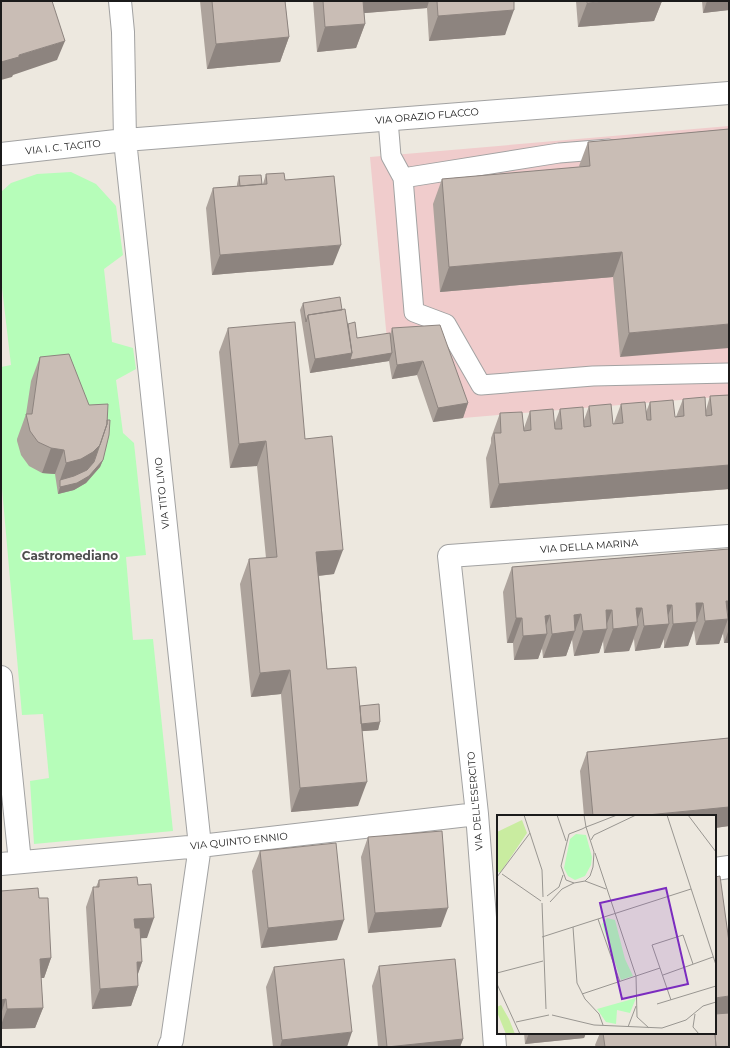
<svg xmlns="http://www.w3.org/2000/svg" width="730" height="1048" font-family="Montserrat,sans-serif">
<style>
.commercial{fill:#f0cccc}
.park{fill:#b6fdb9}
.lines{fill:none;stroke-linecap:round;stroke-linejoin:round}
.service-casing{stroke:#a2a2a2;stroke-width:21}
.minor-casing{stroke:#a2a2a2;stroke-width:24}
.service{stroke:#fff;stroke-width:19}
.minor{stroke:#fff;stroke-width:22}
.wall{fill:#ada39c}
.shaded-wall{fill:#8d847f}
.building{fill:#c9bdb5;stroke:#8d847f}
.labels{text-anchor:middle;dominant-baseline:central;stroke-width:4;stroke-linejoin:round;paint-order:stroke}
.street-label{font-size:10px;fill:#1b1b1b;stroke:#fff}
.quarter-label{font-size:12px;font-weight:bold;fill:#4e4e4e;stroke:#fff}
.inset-road{fill:none;stroke:#999691;stroke-width:1}
.view{fill:#7b2cbf;fill-opacity:0.15;stroke:#7b2cbf;stroke-width:2}
.inset-edge{fill:none;stroke:#1b1b1b;stroke-width:2}
</style>
<rect width="100%" height="100%" fill="#ede8df"/>
<path class="commercial" d="M 729,126 L 729,396 L 463,418 L 435,339 L 387,340 L 370,157 Z"/>
<path class="park" d="M 71,172 L 96,184 L 116,206 L 123,255 L 104,269 L 112,342 L 133,348 L 136,369 L 116,380 L 123,433 L 134,443 L 146,555 L 126,557 L 133,640 L 153,639 L 173,831 L 34,844 L 30,781 L 49,778 L 43,714 L 22,715 L 1,477 L 1,367 L 11,365 L 1,279 L 1,192 L 11,183 L 37,174 Z"/>
<g class="lines">
<defs>
<path id="service" d="M 388,120 L 391,156 L 403,178 L 414,312 L 446,324 L 481,385 L 593,376 L 729,373
M 403,178 L 559,153 L 609,149"/>
<path id="minor" d="M 120,1 L 123,32 L 125,140 L 200,846 L 172,1040 L 169,1047
M 1,154 L 125,140 L 729,93
M 1,677 L 20,862
M 1,864 L 200,846 L 477,814
M 715,869 L 729,867
M 495,1047 L 477,814 L 449,556 L 729,536"/>
</defs>
<use href="#service" class="service-casing"/>
<use href="#minor" class="minor-casing"/>
<use href="#service" class="service"/>
<use href="#minor" class="minor"/>
</g>
<path class="wall" d="M 200,1 L 285,1 L 289,37 L 280,62 L 207,69 Z
M 313,1 L 514,1 L 505,35 L 429,41 L 427,8 L 364,13 L 365,24 L 356,48 L 317,52 Z
M 576,1 L 662,1 L 654,21 L 578,27 Z
M 702,1 L 729,1 L 729,10 L 703,13 Z
M 729,129 L 620,357 L 613,277 L 440,292 L 433,204 L 442,179 L 580,167 L 579,166 L 588,142 Z
M 266,174 L 285,180 L 333,265 L 212,275 L 206,208 L 213,188 L 237,186 L 237,184 L 239,176 L 263,184 Z
M 303,303 L 342,310 L 348,324 L 357,338 L 390,335 L 392,328 L 468,403 L 463,418 L 433,422 L 417,375 L 392,379 L 389,361 L 310,373 L 300,310 Z
M 228,328 L 305,439 L 334,574 L 319,576 L 327,669 L 360,706 L 380,722 L 378,730 L 362,731 L 358,806 L 291,812 L 281,694 L 251,697 L 240,584 L 249,559 L 266,558 L 257,466 L 230,468 L 219,352 Z
M 40,357 L 103,460 L 100,467 L 86,483 L 74,490 L 58,494 L 55,474 L 42,473 L 29,466 L 21,455 L 17,441 L 17,439 L 26,414 L 31,381 Z
M 729,395 L 729,489 L 490,508 L 486,458 L 491,443 L 491,438 L 500,413 L 524,428 L 530,411 L 554,425 L 560,409 L 584,420 L 589,406 L 613,424 L 614,423 L 621,404 L 646,412 L 650,402 L 675,417 L 676,417 L 683,399 L 706,410 L 710,396 Z
M 729,549 L 729,643 L 724,643 L 723,633 L 719,644 L 696,645 L 694,630 L 688,646 L 664,648 L 664,639 L 660,648 L 635,651 L 634,639 L 629,651 L 604,653 L 603,640 L 599,653 L 574,656 L 572,639 L 566,656 L 543,658 L 542,648 L 538,659 L 514,660 L 513,643 L 507,643 L 503,592 L 512,567 Z
M 729,738 L 729,826 L 715,828 L 715,816 L 584,816 L 580,771 L 587,752 Z
M 368,837 L 441,927 L 368,933 L 361,857 Z
M 260,851 L 337,940 L 261,948 L 252,871 Z
M 99,880 L 138,885 L 147,938 L 140,938 L 142,962 L 138,974 L 138,986 L 131,1006 L 92,1009 L 86,907 L 93,887 L 96,887 Z
M 1,891 L 39,898 L 51,958 L 44,978 L 41,978 L 43,1008 L 35,1028 L 1,1029 Z
M 379,966 L 463,1039 L 460,1047 L 378,1047 L 372,986 Z
M 274,967 L 347,1047 L 273,1047 L 266,987 Z
M 524,1033 L 586,1033 L 584,1038 L 525,1044 Z
M 600,1033 L 715,1033 L 729,1047 L 596,1047 L 595,1045 Z"/>
<path class="shaded-wall" d="M 357,1 L 429,1 L 427,8 L 353,14 Z
M 611,1 L 662,1 L 654,21 L 578,27 L 587,3 Z
M 707,1 L 729,1 L 729,10 L 703,13 Z
M 514,10 L 505,35 L 429,41 L 438,16 Z
M 365,24 L 356,48 L 317,52 L 325,27 Z
M 289,37 L 280,62 L 207,69 L 216,44 Z
M 65,41 L 57,60 L 13,75 L 12,77 L 1,80 L 1,62 L 19,55 Z
M 341,245 L 333,265 L 212,275 L 220,255 Z
M 622,252 L 613,277 L 440,292 L 449,267 Z
M 729,324 L 729,348 L 620,357 L 629,333 Z
M 352,353 L 392,353 L 389,361 L 310,373 L 315,359 Z
M 423,361 L 417,375 L 392,379 L 397,365 Z
M 468,403 L 463,418 L 433,422 L 438,408 Z
M 266,441 L 257,466 L 230,468 L 239,444 Z
M 100,445 L 91,469 L 84,477 L 60,480 L 66,463 Z
M 51,448 L 64,450 L 55,474 L 42,473 Z
M 103,460 L 100,467 L 86,483 L 74,490 L 58,494 L 60,487 Z
M 729,465 L 729,489 L 490,508 L 499,484 Z
M 343,550 L 334,574 L 307,577 L 316,552 Z
M 726,601 L 729,601 L 729,607 L 724,620 L 728,619 L 719,644 L 696,645 L 705,621 Z
M 696,603 L 703,603 L 688,646 L 664,648 L 673,624 Z
M 667,605 L 672,605 L 665,624 L 669,624 L 660,648 L 635,651 L 644,626 Z
M 636,608 L 642,608 L 635,627 L 638,626 L 629,651 L 604,653 L 613,629 Z
M 606,610 L 612,610 L 605,629 L 607,629 L 599,653 L 574,656 L 583,631 Z
M 581,614 L 566,656 L 543,658 L 552,634 L 574,615 Z
M 550,615 L 543,634 L 547,634 L 538,659 L 514,660 L 523,636 L 545,616 Z
M 516,618 L 522,618 L 513,643 L 507,643 Z
M 729,629 L 729,643 L 724,643 Z
M 290,670 L 281,694 L 251,697 L 260,673 Z
M 380,722 L 378,730 L 351,732 L 354,725 Z
M 367,782 L 358,806 L 291,812 L 300,788 Z
M 729,807 L 729,826 L 715,828 L 715,816 L 637,816 Z
M 448,908 L 441,927 L 368,933 L 375,913 Z
M 154,918 L 147,938 L 127,939 L 134,919 Z
M 344,920 L 337,940 L 261,948 L 268,928 Z
M 51,958 L 44,978 L 33,978 L 40,959 Z
M 137,962 L 142,962 L 135,982 Z
M 138,986 L 131,1006 L 92,1009 L 100,989 Z
M 729,996 L 729,1020 L 715,1021 L 715,998 Z
M 6,999 L 1,1014 L 1,1000 Z
M 43,1008 L 35,1028 L 1,1029 L 1,1025 L 7,1009 Z
M 352,1032 L 347,1047 L 280,1047 L 282,1040 Z
M 529,1033 L 586,1033 L 584,1038 L 525,1044 Z
M 463,1039 L 460,1047 L 387,1047 Z"/>
<path class="building" d="M 1,1 L 52,1 L 65,41 L 19,55 L 19,57 L 1,62 Z
M 212,1 L 285,1 L 289,37 L 216,44 Z
M 323,1 L 363,1 L 365,24 L 325,27 Z
M 437,1 L 514,1 L 514,10 L 438,16 Z
M 587,1 L 611,1 L 587,3 Z
M 729,129 L 729,324 L 629,333 L 622,252 L 449,267 L 442,179 L 590,166 L 588,142 Z
M 284,173 L 285,180 L 334,176 L 341,245 L 220,255 L 213,188 L 267,184 L 266,174 Z
M 261,175 L 262,184 L 240,186 L 239,176 Z
M 340,297 L 342,310 L 308,315 L 306,322 L 303,303 Z
M 345,309 L 352,353 L 315,359 L 308,315 Z
M 295,322 L 305,439 L 332,436 L 343,550 L 316,552 L 327,669 L 356,667 L 367,782 L 300,788 L 290,670 L 260,673 L 249,559 L 277,557 L 266,441 L 239,444 L 228,328 Z
M 355,322 L 357,338 L 390,333 L 392,353 L 350,360 L 352,353 L 348,324 Z
M 440,325 L 468,403 L 438,408 L 423,361 L 397,365 L 392,328 Z
M 69,354 L 89,405 L 108,404 L 107,424 L 100,445 L 93,452 L 81,459 L 66,463 L 64,450 L 51,448 L 38,442 L 30,431 L 26,414 L 32,414 L 40,357 Z
M 729,395 L 729,465 L 499,484 L 494,433 L 501,433 L 500,413 L 522,412 L 524,431 L 531,430 L 530,411 L 553,409 L 555,429 L 562,429 L 560,409 L 583,407 L 584,427 L 591,426 L 589,406 L 611,404 L 613,424 L 623,423 L 621,404 L 645,402 L 647,420 L 651,420 L 650,402 L 673,400 L 675,417 L 684,416 L 683,399 L 705,397 L 706,416 L 712,415 L 710,396 Z
M 107,420 L 110,420 L 109,435 L 103,460 L 89,476 L 77,483 L 60,487 L 60,480 L 74,476 L 87,470 L 94,462 L 107,424 Z
M 729,549 L 729,601 L 726,601 L 728,619 L 705,621 L 703,603 L 696,603 L 697,622 L 673,624 L 672,605 L 667,605 L 669,624 L 644,626 L 642,608 L 636,608 L 638,626 L 613,629 L 612,610 L 606,610 L 607,629 L 583,631 L 581,614 L 574,615 L 575,631 L 552,634 L 550,615 L 545,616 L 547,634 L 523,636 L 522,618 L 516,618 L 512,567 Z
M 379,704 L 380,722 L 361,724 L 360,706 Z
M 729,738 L 729,807 L 637,816 L 593,816 L 587,752 Z
M 442,831 L 448,908 L 375,913 L 368,837 Z
M 336,843 L 344,920 L 268,928 L 260,851 Z
M 720,876 L 729,942 L 729,996 L 715,998 L 715,877 Z
M 137,877 L 138,885 L 151,884 L 154,918 L 134,919 L 135,928 L 140,928 L 142,962 L 137,962 L 138,986 L 100,989 L 93,887 L 99,887 L 99,880 Z
M 38,888 L 39,898 L 48,898 L 51,958 L 40,959 L 43,1008 L 7,1009 L 6,999 L 1,1000 L 1,891 Z
M 344,959 L 352,1032 L 282,1040 L 274,967 Z
M 455,959 L 463,1039 L 387,1047 L 379,966 Z
M 729,1013 L 729,1047 L 716,1047 L 715,1033 L 715,1014 Z
M 603,1033 L 715,1033 L 716,1047 L 605,1047 Z"/>
<g class="labels">
<g class="street-label">
<text transform="translate(427 116) rotate(-5)">VIA ORAZIO FLACCO</text>
<text transform="translate(63 147) rotate(-6)">VIA I. C. TACITO</text>
<text transform="translate(162 493) rotate(-96)">VIA TITO LIVIO</text>
<text transform="translate(589 546) rotate(-4)">VIA DELLA MARINA</text>
<text transform="translate(475 801) rotate(-95)">VIA DELL'ESERCITO</text>
<text transform="translate(239 841) rotate(-6)">VIA QUINTO ENNIO</text>
</g>
<g class="quarter-label">
<text x="70" y="555">Castromediano</text>
</g>
</g>
<g transform="translate(497 815)">
<rect width="219" height="219" fill="#ede8df"/>
<path d="M 25,5 L 30,18 L 3,58 L 0,56 L 0,17 ZM 4,190 L 12,204 L 18,219 L 9,219 L 0,197 L 0,192 Z" fill="#c9eca0"/>
<path d="M 79,19 L 89,20 L 95,42 L 94,50 L 88,61 L 78,65 L 71,61 L 67,53 L 73,24 ZM 110,103 L 118,105 L 128,144 L 136,161 L 124,165 L 105,109 ZM 139,183 L 133,198 L 120,195 L 119,209 L 109,207 L 100,194 Z" fill="#b6fdb9"/>
<path class="inset-road" d="M 27,0 L 45,55 L 46,82M 60,0 L 69,26M 87,0 L 89,12 L 97,37 L 96,52 L 93,61 L 88,66 L 77,68 L 69,65 L 64,51 L 72,19 L 85,14 L 89,12 L 97,9 L 120,0M 170,0 L 219,150M 191,0 L 219,37M 94,25 L 97,20 L 139,0M 98,38 L 139,161 L 140,202 L 152,213M 5,59 L 44,86M 0,62 L 33,18M 88,66 L 109,74M 50,81 L 62,72 L 66,60M 53,87 L 65,74 L 77,68M 45,88 L 49,194M 101,104 L 123,167M 76,112 L 80,168 L 88,184 L 102,199 L 106,210M 45,122 L 194,74M 0,158 L 46,146M 166,160 L 216,142M 0,169 L 23,219M 85,179 L 163,153M 174,185 L 155,130 L 186,120 L 196,149M 160,189 L 219,171M 198,199 L 196,212 L 202,219M 55,200 L 97,210 L 165,213 L 189,205 L 206,191 L 219,187M 19,207 L 52,200M 131,212 L 139,191"/>
<path class="view" d="M 169,73 L 191,169 L 125,184 L 103,88 Z"/>
<rect width="219" height="219" class="inset-edge"/>
</g>
<rect width="730" height="1048" fill="none" stroke="#1b1b1b" stroke-width="4"/>
</svg>
